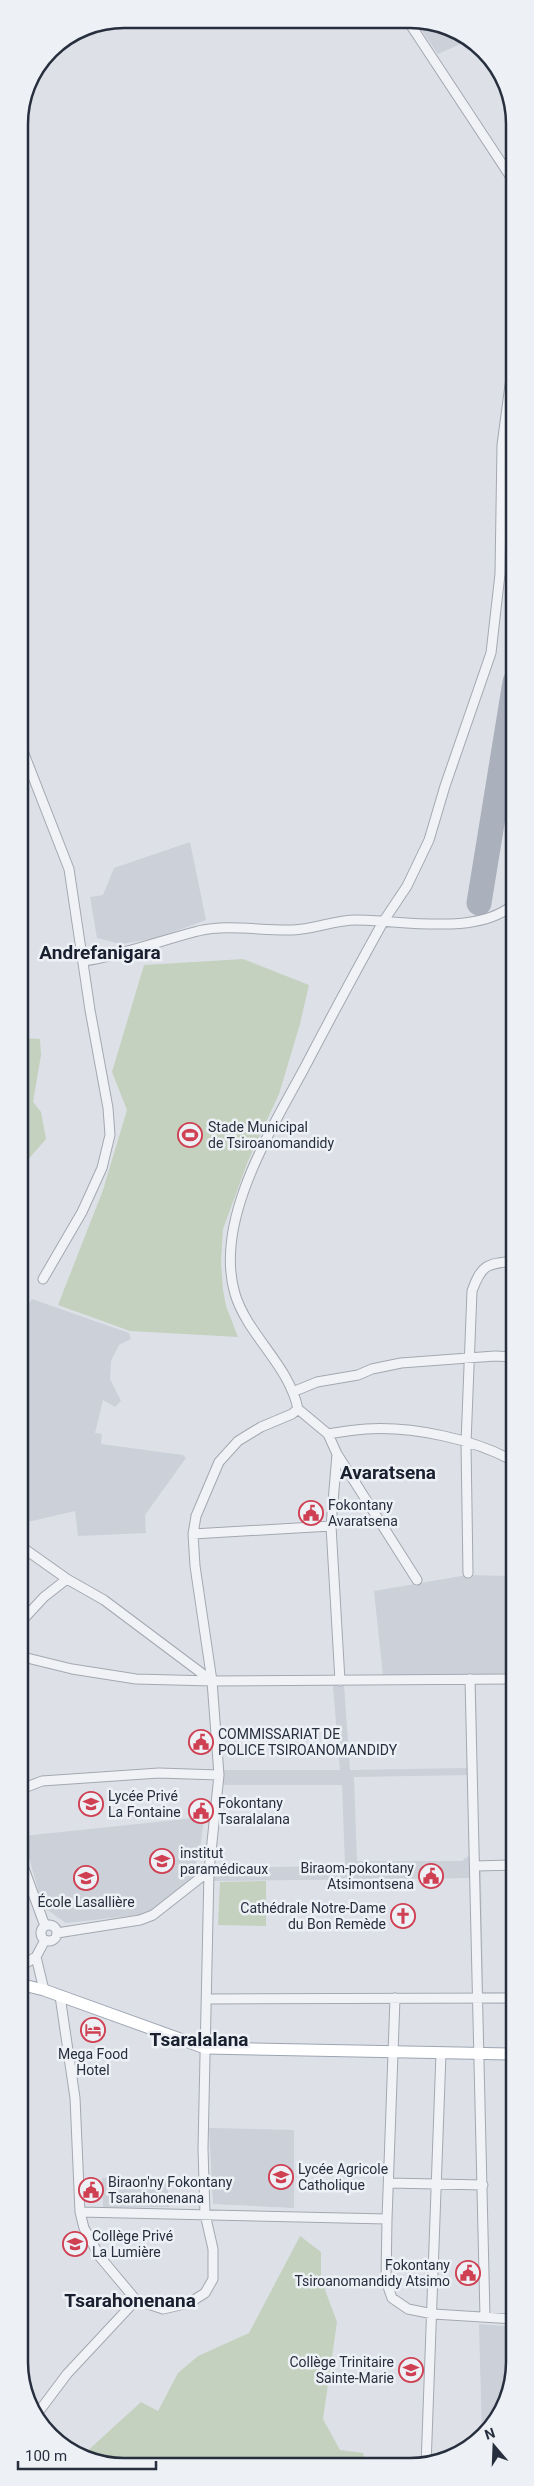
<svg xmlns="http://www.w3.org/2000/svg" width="534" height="2486" font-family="Roboto,sans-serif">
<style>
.built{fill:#cbd0d9;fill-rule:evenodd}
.green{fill:#c3d1be}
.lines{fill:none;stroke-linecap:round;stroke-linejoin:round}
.taxiway{stroke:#aab0bc;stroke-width:25}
.minor-casing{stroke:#a3a8b1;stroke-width:11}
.major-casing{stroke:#9da5b3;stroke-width:13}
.minor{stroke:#f0f2f6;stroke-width:9}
.major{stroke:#fff;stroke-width:11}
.labels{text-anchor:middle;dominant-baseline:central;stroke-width:5;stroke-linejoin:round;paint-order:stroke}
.poi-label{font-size:14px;fill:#272f3e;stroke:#edf0f5;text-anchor:start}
.district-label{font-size:19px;font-weight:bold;fill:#19202f;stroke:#edf0f5}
.rim{fill:none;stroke:#272f3e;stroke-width:2.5}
</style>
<rect width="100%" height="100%" fill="#dde1e7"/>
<path class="built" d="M 415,21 L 431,21 L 467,41 L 438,54 Z
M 190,842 L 206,920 L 157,938 L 121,944 L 97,938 L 90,897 L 103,895 L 114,868 Z
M 32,1299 L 129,1333 L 131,1339 L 119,1345 L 111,1361 L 110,1379 L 121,1401 L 115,1407 L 103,1400 L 95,1433 L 102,1434 L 101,1444 L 183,1455 L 186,1458 L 145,1515 L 146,1533 L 78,1536 L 75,1511 L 19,1524 L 19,1318 Z
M 467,1575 L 515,1576 L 515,1683 L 476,1684 L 478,1861 L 514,1861 L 514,1870 L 481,1871 L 483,1992 L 515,1992 L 515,2004 L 473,2003 L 475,1878 L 211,1881 L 211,1868 L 345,1866 L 342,1785 L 222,1785 L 223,1770 L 340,1770 L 333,1686 L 341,1677 L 383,1676 L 374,1591 ZM 467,1682 L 469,1768 L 350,1770 L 344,1684 ZM 469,1775 L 471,1854 L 462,1861 L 357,1861 L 354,1777 Z
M 204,1817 L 199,1859 L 197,1859 L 194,1877 L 147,1914 L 66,1923 L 43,1907 L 23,1836 Z
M 209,2128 L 294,2130 L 294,2208 L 213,2204 Z
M 114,2177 L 114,2180 L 120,2180 L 167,2177 L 169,2207 L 103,2208 L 102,2178 Z
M 479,2324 L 515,2327 L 515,2369 L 489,2432 L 482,2437 Z"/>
<path class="green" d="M 243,959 L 309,985 L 300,1024 L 279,1094 L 248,1161 L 223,1229 L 221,1262 L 223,1290 L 226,1306 L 238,1337 L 130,1331 L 58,1305 L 103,1190 L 127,1110 L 112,1072 L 144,965 Z
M 19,1038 L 40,1039 L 41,1055 L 33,1102 L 41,1112 L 46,1139 L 26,1162 L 19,1166 Z
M 266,1881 L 266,1926 L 218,1925 L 220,1882 Z
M 300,2236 L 321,2252 L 321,2279 L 337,2322 L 323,2419 L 340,2450 L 363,2453 L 366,2466 L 103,2465 L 84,2454 L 141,2402 L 158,2411 L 178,2373 L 198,2356 L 249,2333 Z"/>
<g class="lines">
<path class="taxiway" d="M 479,903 L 515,682"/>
<defs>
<path id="minor" d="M 408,21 L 514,182
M 19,741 L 69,869 L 90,1010 L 108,1108 L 110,1135 L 102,1168 L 82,1212 L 43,1279
M 84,961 C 123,955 159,941 198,931 C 229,924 261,931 293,930 C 314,929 335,920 356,920 C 402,920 479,937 515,903
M 295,1391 L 317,1382 L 358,1375 L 372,1369 L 401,1363 L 495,1356 L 515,1357
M 298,1409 L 328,1434 C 340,1432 353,1430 366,1429 C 412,1426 475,1439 515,1462
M 328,1434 L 337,1454 L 331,1526 L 340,1681
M 337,1454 L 417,1580
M 193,1534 L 331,1526
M 19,1545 L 67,1579 L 104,1600 L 212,1681
M 468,1573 L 466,1443 L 472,1291 C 482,1264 486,1264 515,1261
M 19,1624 L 44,1597 L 67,1579
M 19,1656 L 72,1669 L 136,1679 L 212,1681 L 515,1679
M 470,1679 L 485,2317
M 19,1790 L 42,1781 L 159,1773 L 219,1775
M 19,1855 L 45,1926
M 475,1866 L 515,1865
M41 1933a8 8 0 1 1 16 0a8 8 0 1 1-16 0Z
M 57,1933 L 140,1920 L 153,1915 L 209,1871
M 36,1957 L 44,1990
M 19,1967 L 36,1957 L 45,1940
M 60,1996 L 75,2098 L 80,2212 L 387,2219
M 395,1998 L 387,2219 L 386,2281 L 392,2298 L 408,2309 L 433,2314 L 515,2319
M 207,1999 L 515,1998
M 389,2183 L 483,2185
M 80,2212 L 84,2228 L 100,2257 L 136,2300 L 163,2309 L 189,2303 L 205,2293 L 213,2279 L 213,2249 L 205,2214 L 203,2149 L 209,1871 L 219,1775 L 212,1681 L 195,1566 L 193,1534 L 196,1516 L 219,1462 L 238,1441 L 261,1427 L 292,1414 L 298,1409 C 289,1365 248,1336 235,1294 C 213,1220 273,1127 306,1065 C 331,1017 357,969 383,922 L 407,886 L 429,840 L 445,786 L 491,653 L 500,574 L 502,445 L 514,355
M 37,2414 L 67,2374 L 136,2300
M 426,2466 L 441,2053"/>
<path id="major" d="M 19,1984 L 44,1990 L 205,2048 L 515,2054"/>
</defs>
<use href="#minor" class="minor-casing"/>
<use href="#major" class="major-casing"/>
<use href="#minor" class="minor"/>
<use href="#major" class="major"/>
</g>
<defs>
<symbol id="stadium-ring" viewBox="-11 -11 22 22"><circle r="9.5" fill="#edf0f5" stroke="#cf4053" stroke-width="1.5"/><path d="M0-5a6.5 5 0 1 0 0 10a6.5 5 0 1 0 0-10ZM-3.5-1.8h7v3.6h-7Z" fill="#cf4053"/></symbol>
<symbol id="civic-ring" viewBox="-11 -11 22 22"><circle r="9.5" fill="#edf0f5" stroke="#cf4053" stroke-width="1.5"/><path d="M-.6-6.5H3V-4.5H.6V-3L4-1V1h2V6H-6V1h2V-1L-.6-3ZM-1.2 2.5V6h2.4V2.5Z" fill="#cf4053"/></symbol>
<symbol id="school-ring" viewBox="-11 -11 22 22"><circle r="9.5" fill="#edf0f5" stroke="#cf4053" stroke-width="1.5"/><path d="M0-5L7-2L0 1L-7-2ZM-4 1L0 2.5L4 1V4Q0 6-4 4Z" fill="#cf4053"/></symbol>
<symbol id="university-ring" viewBox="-11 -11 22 22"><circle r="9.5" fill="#edf0f5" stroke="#cf4053" stroke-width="1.5"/><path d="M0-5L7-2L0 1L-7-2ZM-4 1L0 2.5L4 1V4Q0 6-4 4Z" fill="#cf4053"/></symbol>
<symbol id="church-ring" viewBox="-11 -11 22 22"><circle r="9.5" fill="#edf0f5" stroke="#cf4053" stroke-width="1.5"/><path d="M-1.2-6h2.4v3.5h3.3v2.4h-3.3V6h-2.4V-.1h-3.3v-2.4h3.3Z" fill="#cf4053"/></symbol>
<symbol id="hotel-ring" viewBox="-11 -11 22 22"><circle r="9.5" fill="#edf0f5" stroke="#cf4053" stroke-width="1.5"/><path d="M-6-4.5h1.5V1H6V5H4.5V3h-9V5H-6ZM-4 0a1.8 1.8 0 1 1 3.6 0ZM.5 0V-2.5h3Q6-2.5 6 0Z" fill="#cf4053"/></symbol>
</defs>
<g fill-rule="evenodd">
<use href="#stadium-ring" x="176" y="1121" width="28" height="28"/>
<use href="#civic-ring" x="297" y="1499" width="28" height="28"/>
<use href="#civic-ring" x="187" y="1728" width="28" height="28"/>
<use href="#school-ring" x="77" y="1790" width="28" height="28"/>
<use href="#civic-ring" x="187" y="1797" width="28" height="28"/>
<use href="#university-ring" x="148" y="1847" width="28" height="28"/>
<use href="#civic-ring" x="417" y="1862" width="28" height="28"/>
<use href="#school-ring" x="72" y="1864" width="28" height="28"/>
<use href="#church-ring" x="389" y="1902" width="28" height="28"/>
<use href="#hotel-ring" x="79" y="2016" width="28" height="28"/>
<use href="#school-ring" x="267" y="2163" width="28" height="28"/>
<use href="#civic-ring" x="77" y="2176" width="28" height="28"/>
<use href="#school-ring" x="61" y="2230" width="28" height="28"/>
<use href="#civic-ring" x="454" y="2259" width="28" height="28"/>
<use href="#school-ring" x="397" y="2356" width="28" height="28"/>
</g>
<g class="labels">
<g class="poi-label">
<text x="208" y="1127">Stade Municipal<tspan x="208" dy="16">de Tsiroanomandidy</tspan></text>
<text x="328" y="1505">Fokontany<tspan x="328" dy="16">Avaratsena</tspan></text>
<text x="218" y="1734">COMMISSARIAT DE<tspan x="218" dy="16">POLICE TSIROANOMANDIDY</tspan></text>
<text x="108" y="1796">Lycée Privé<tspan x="108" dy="16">La Fontaine</tspan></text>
<text x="218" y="1803">Fokontany<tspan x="218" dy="16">Tsaralalana</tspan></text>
<text x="180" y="1853">institut<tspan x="180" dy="16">paramédicaux</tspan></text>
<text x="414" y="1868" text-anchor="end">Biraom-pokontany<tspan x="414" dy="16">Atsimontsena</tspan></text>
<text x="86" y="1902" text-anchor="middle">École Lasallière</text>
<text x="386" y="1908" text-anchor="end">Cathédrale Notre-Dame<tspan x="386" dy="16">du Bon Remède</tspan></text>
<text x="93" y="2054" text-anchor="middle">Mega Food<tspan x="93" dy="16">Hotel</tspan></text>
<text x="298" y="2169">Lycée Agricole<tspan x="298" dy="16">Catholique</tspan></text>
<text x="108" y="2182">Biraon'ny Fokontany<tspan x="108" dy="16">Tsarahonenana</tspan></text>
<text x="92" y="2236">Collège Privé<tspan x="92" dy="16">La Lumière</tspan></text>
<text x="450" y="2265" text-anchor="end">Fokontany<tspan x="450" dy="16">Tsiroanomandidy Atsimo</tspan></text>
<text x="394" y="2362" text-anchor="end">Collège Trinitaire<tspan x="394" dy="16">Sainte-Marie</tspan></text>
</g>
<g class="district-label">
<text x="100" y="952">Andrefanigara</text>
<text x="388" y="1472">Avaratsena</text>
<text x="199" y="2039">Tsaralalana</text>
<text x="130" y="2300">Tsarahonenana</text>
</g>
</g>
<path d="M0 0H534V2486H0ZM124 28H410A96 96 0 0 1 506 124V2362A96 96 0 0 1 410 2458H124A96 96 0 0 1 28 2362V124A96 96 0 0 1 124 28Z" fill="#edf0f5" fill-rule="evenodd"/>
<path class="rim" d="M124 28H410A96 96 0 0 1 506 124V2362A96 96 0 0 1 410 2458H124A96 96 0 0 1 28 2362V124A96 96 0 0 1 124 28Z"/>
<g transform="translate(494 2446) rotate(341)" stroke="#edf0f5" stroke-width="4" paint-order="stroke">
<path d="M0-4L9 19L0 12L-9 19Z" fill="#272f3e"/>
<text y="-8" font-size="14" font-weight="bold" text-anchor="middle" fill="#272f3e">N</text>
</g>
<path d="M18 2461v8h138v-8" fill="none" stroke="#272f3e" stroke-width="2.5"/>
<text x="25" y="2461" font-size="15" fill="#272f3e" stroke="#edf0f5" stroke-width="4" paint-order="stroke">100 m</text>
</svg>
